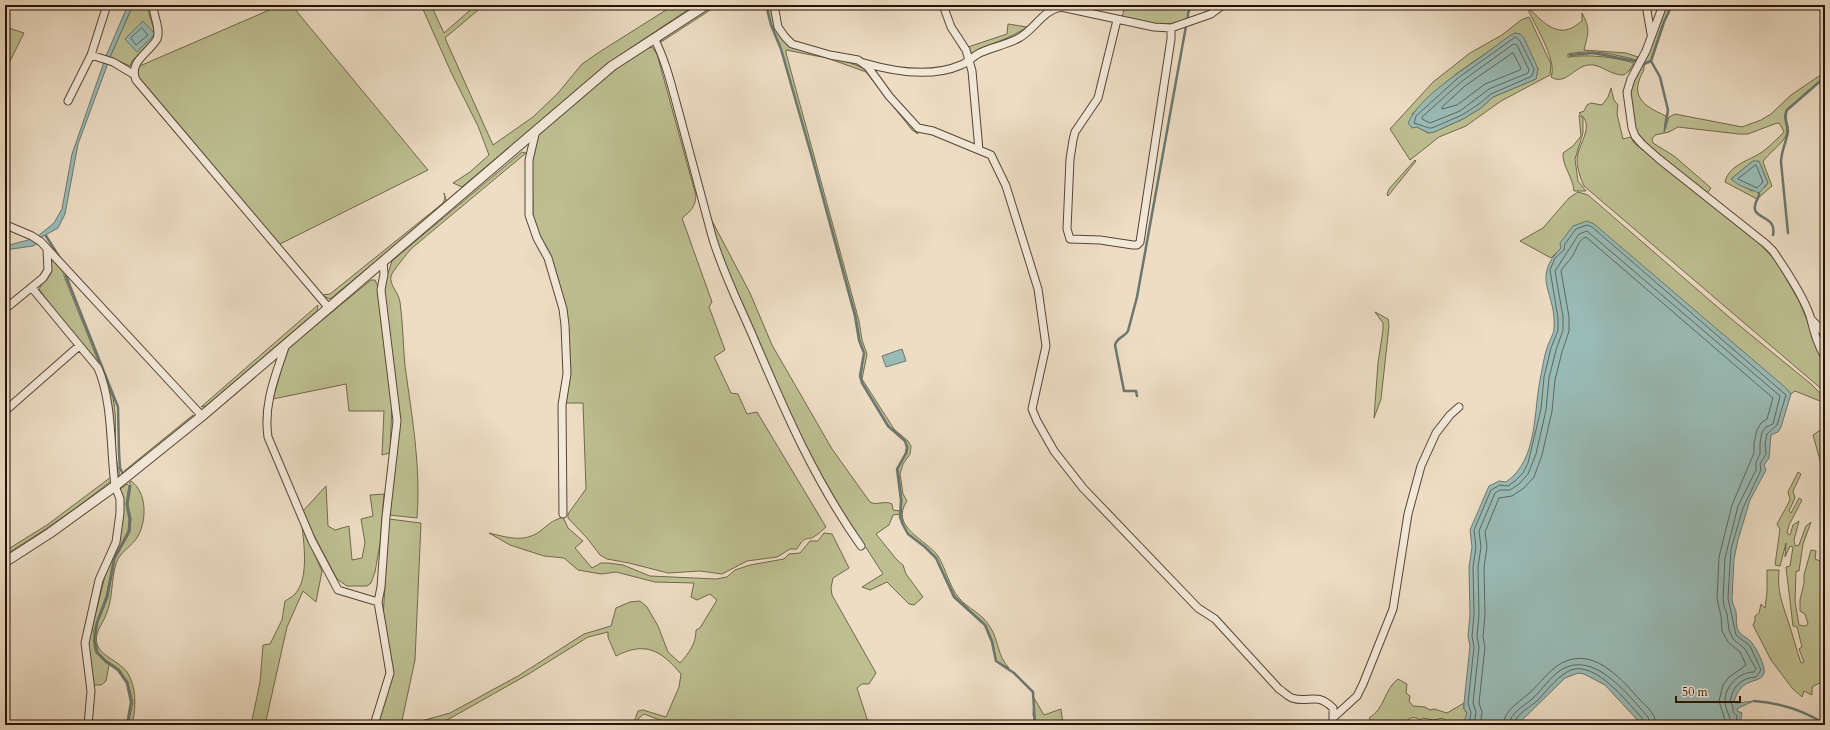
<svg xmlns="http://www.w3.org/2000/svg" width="1830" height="730" font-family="Cardo,serif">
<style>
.green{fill:#bdbf91;stroke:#71684c;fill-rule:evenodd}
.water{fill:#99bbb6;stroke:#6b7770}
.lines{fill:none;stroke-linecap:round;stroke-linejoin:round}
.shore{stroke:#5f665e;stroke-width:1}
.stream{stroke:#6b7770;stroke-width:2.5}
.minor-casing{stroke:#574436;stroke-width:9}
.tertiary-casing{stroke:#574436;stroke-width:11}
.minor{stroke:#f3e9d9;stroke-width:7}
.tertiary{stroke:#f3e9d9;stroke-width:9}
</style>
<rect width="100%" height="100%" fill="#edddc4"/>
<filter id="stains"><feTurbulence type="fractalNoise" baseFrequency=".005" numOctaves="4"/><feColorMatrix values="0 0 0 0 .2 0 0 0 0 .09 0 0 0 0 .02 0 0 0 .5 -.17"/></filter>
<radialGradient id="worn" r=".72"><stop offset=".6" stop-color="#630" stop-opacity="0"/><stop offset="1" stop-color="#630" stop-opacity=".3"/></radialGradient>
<path class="green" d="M 133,5 L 149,5 L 149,14 L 156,36 L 132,61 L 130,66 L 110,57 Z
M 281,5 L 290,5 L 293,7 L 428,170 L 280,244 L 280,246 L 139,82 L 135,68 Z
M 421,5 L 431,5 L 444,33 L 476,5 L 484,5 L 445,38 L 493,145 L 533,117 L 558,93 L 582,64 L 601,51 L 674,5 L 695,5 L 623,53 L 462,187 L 453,183 L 470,172 L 489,155 L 478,126 L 451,72 Z
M 711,5 L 718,5 L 661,42 L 665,35 Z
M 767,5 L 772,5 L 785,40 L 867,69 L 915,127 L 918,134 L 912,130 L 866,72 L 827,58 L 786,50 L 786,53 L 859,321 L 862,340 L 867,354 L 862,379 L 894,429 L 908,441 L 911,446 L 910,454 L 903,464 L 900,474 L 903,494 L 907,501 C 889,527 927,540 938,556 C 946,569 949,586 959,598 C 967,608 982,613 990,627 C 999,640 997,656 1009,668 L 996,661 L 993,642 L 986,625 L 955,596 L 936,558 L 925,547 L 908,534 L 903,525 L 901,517 L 902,500 L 898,469 L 907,453 L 908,447 L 905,441 L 888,426 L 862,383 L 861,376 L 864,353 L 860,340 L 856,316 L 813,160 L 781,49 L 771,25 Z
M 1125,5 L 1191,5 L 1187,19 C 1167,29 1142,22 1122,18 Z
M 1526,5 C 1537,16 1552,35 1569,29 C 1573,28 1578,24 1582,21 L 1582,13 C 1591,30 1588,33 1584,50 L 1626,53 L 1638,57 L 1636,60 C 1614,54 1590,49 1568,54 L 1568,57 C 1589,54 1614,57 1634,63 L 1629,71 L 1624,75 C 1611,76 1600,63 1588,65 C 1574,67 1565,86 1551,77 C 1558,60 1533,23 1526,5 Z
M 1666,5 L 1672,5 L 1663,23 L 1651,60 L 1644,64 C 1645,70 1642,73 1640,78 C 1631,100 1649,108 1666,116 L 1664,132 L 1669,117 L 1675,114 L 1742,127 L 1761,120 L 1771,114 L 1791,95 L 1825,72 L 1825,76 L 1786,110 C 1782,120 1789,126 1786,135 C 1784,143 1766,155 1763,162 L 1772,186 L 1757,199 L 1725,182 C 1729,163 1754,160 1766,149 C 1772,144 1778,138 1784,132 L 1780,124 L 1777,123 L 1748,134 L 1739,134 L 1678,127 L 1669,132 L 1655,135 L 1652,139 L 1653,143 L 1674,156 L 1711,188 L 1706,195 L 1666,162 L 1635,134 L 1630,92 L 1655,27 ZM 1753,161 L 1761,166 L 1768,183 L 1765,187 L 1752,191 L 1731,179 Z
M 1529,17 L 1551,64 L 1550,75 L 1501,101 L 1466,126 L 1439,137 L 1410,160 L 1390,129 L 1433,82 L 1470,53 L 1502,35 L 1521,20 ZM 1515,33 L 1520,34 L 1538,69 L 1536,79 L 1493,97 L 1481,108 L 1463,119 L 1434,132 L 1428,133 L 1417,127 L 1412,114 L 1456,74 Z
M 1008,24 L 1027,27 C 1010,39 989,43 972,55 L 968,47 L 1007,34 Z
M 6,27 L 24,33 L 5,71 L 5,28 Z
M 652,47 L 657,54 L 696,196 C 695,207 691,211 682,218 L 712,302 L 709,307 L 725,350 L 714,357 L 731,393 L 738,394 L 747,414 L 757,412 L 826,527 C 822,530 819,534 815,536 C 808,542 806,533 797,549 L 790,549 L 777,557 L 747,561 L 722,574 L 700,571 L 668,573 L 629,563 L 607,559 L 600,555 L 587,538 L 568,518 L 568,514 L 586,489 L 583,403 L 564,403 L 568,339 L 540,239 L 533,219 L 532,156 L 537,134 L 615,68 L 641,51 Z
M 1611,88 L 1614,100 L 1618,105 L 1617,114 L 1623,139 L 1631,137 L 1634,143 L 1755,239 L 1776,261 L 1799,301 L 1825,363 L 1825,392 L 1584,186 C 1580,178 1577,167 1577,159 C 1578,144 1596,125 1579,113 L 1584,111 L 1587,105 L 1591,103 L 1602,105 L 1608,97 Z
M 1579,115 L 1583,118 L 1583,133 L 1575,159 L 1578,181 L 1586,191 L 1574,191 C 1573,177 1562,166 1563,153 L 1573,146 L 1581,136 Z
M 522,152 L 526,153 L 412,248 C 409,251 391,273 391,276 C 389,285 399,293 400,302 C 403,323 403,345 405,366 C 412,417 421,467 417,518 L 389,515 L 399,420 L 383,289 L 392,261 Z
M 1415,160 L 1416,161 L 1388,196 L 1387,194 L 1389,189 Z
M 1578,192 L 1588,195 L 1729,317 L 1811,384 L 1825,398 L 1825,403 L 1795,391 L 1791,394 L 1744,353 L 1573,226 L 1561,248 L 1551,258 L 1520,241 L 1543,228 L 1569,198 Z
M 444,193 L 447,203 L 330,299 L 321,295 L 330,294 L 443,203 L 445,198 Z
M 710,217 L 750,293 L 772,345 L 832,449 L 870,502 C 877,506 885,500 892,504 L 893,510 L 900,511 L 900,514 L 893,515 L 889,525 L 876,534 L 897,560 L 903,565 L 906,574 L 923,597 L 914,605 L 909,604 L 887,582 L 870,590 L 862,587 L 883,574 L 841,509 L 802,441 L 738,295 L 714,236 Z
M 52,260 L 64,271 L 64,276 L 113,398 C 119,423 111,450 120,474 L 118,476 L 116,473 L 102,375 L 39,289 L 50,270 Z
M 371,280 L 375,280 L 378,287 L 392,403 L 390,453 L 382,455 L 384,411 L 349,411 L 346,384 L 273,399 L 287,349 Z
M 318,305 L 317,311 L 206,406 L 201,407 Z
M 1375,312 L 1388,319 L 1389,326 L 1381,399 L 1374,418 L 1378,363 L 1383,330 L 1383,323 Z
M 193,415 L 193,418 L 125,474 L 124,471 Z
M 1825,427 L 1825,478 L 1813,435 Z
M 1798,472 L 1801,474 L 1793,491 L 1795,498 L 1789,511 L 1791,513 L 1799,498 L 1802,500 L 1789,525 L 1787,533 L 1790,535 L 1793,525 L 1799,521 L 1794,540 L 1795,546 L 1799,545 L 1806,526 L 1811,522 L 1803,544 L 1799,571 L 1796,571 L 1795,601 L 1799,625 L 1805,626 L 1808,624 L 1805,614 L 1800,611 L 1800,600 L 1804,583 L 1804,575 L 1811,550 L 1816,551 L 1815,559 L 1820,561 L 1825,556 L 1825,596 L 1823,613 L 1825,622 L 1825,680 L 1812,687 L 1812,695 L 1804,691 L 1802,697 L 1792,688 L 1771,660 L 1753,625 L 1755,621 L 1755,616 L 1759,613 L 1761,604 L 1765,608 L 1767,592 L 1767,570 L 1779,570 C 1777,592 1782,602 1788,621 C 1793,635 1796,649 1801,663 L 1804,662 L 1799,649 L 1802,647 L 1797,627 L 1793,626 L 1786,567 L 1790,566 L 1793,547 L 1790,546 L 1785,557 L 1786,543 L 1780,566 L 1775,565 L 1780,529 L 1777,524 L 1788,504 L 1790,499 L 1788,492 Z
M 111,477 L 112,480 C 78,508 42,532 5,555 L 5,551 L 47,525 Z
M 131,481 C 147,492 147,520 138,536 C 132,547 119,552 116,564 C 111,580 113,597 107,612 C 105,620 99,626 97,634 C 92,655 117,658 127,672 C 137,687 136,708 132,725 L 128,725 L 133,702 L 128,682 L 119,669 L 106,660 L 98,652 L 95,640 L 98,622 L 108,597 L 115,559 L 130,532 L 131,519 L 128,504 L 131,486 L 129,483 Z
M 127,484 L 129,486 L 126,504 L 129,520 L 128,531 L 114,559 L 106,596 L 94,630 L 94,646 L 96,653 L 109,665 L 106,681 L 101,685 L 94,685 L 88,644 L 105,576 L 119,543 L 123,514 L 119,490 Z
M 326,486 L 328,526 L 335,530 L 349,526 L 352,560 L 362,558 L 365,543 L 361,519 L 373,516 L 370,495 L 384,494 L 380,544 L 375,572 L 371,583 L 367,586 L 347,586 L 337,579 L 306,520 L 303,511 Z
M 563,517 L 568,528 L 583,541 L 575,548 L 592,568 L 601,563 L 608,563 L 623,565 L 650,576 L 716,579 L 727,577 L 735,570 L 750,565 L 784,559 L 789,554 L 800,553 L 810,541 L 818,541 L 824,533 L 832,534 L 849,568 L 833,578 L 831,588 L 832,595 L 876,673 L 869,684 L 862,684 L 857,688 L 869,725 L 667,725 L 668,723 L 644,714 L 639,718 L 636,725 L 633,725 L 638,711 L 643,710 L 666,717 L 679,687 L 681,674 C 661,650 645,641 616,656 L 608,637 L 608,632 L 588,637 L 527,675 L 440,724 L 407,725 L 450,713 L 518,676 L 584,634 L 611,626 L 616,608 L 630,602 L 640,601 L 647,607 L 658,626 L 668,652 L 680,663 C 689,653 696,644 696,630 L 700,628 L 717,600 L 710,594 L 697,600 L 691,597 L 694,583 L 655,582 L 616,572 L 601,574 L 578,570 L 564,558 L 544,556 L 510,545 L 489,533 C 506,537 523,543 539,532 C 548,525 551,521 563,517 Z
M 389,519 L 421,523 L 415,660 L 401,725 L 377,725 L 390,683 L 383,617 Z
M 302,526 L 322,571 L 316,602 L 303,591 L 287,627 L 265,725 L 251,725 L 260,682 L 263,645 L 270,644 L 282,620 L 285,601 C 288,599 292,597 295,594 C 309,579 304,544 302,526 Z
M 1398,679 L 1407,684 L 1406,693 L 1410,696 L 1409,701 L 1413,706 L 1425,707 L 1430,710 L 1434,709 L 1447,713 L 1464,703 L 1464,709 L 1467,713 L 1465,724 L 1450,725 L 1443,718 L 1433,720 L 1423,718 L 1420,720 C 1411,714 1409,720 1401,725 L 1396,725 L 1388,720 L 1381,724 L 1374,724 L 1369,718 C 1385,709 1384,689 1398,679 Z
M 1034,698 L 1044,715 L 1061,709 L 1063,725 L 1036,725 L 1033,715 Z"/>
<path class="water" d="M 128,5 L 133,5 L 110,57 L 106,56 Z
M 143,21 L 155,34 L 137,52 L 125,39 Z
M 1515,33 L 1520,34 L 1524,38 L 1538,69 L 1536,79 L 1493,97 L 1481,108 L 1463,119 L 1434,132 L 1429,133 L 1417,127 L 1412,128 L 1408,123 C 1420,96 1462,71 1485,54 C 1495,47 1505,38 1515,33 Z
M 104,62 L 108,63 L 78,144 L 65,214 L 58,228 L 40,238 L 38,236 L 54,223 L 62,209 L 72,154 Z
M 1753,161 L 1759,161 L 1768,183 L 1759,193 L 1739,185 L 1731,179 Z
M 1587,221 L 1594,224 L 1786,388 L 1791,394 L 1781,427 L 1778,432 L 1771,435 L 1769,458 L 1764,465 L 1766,470 L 1750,500 L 1738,540 L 1734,559 L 1732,598 C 1732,604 1735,607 1736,612 C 1737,619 1735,628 1740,633 C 1743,637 1749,638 1752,643 C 1756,648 1766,667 1764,673 C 1761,685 1741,675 1734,702 L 1737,703 L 1754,701 L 1738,708 L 1737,711 L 1742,713 L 1740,725 L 1642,725 L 1605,685 L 1584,674 L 1578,673 L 1565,678 L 1517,725 L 1463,725 L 1467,713 L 1464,709 L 1464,703 L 1470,646 L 1468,636 L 1470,615 L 1469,567 L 1472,547 L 1470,530 L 1489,486 L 1499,481 L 1506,482 C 1539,459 1533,410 1541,375 C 1543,366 1544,356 1547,348 C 1549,341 1554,334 1554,328 C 1557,293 1530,279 1561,248 L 1560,243 L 1573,226 Z
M 32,239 L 38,243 L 33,246 L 5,250 L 5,246 Z
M 902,349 L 906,361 L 886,367 L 882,356 Z"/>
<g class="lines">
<path class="shore" d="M 142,28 L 148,35 L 136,45 L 131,38 Z
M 1516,37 L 1520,41 L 1534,69 L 1532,76 L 1491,94 L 1479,104 L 1462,115 L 1432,128 L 1429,128 L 1414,123 L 1416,116 L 1458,78 Z
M 1514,44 L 1517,45 L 1529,70 L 1528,73 L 1489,89 L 1460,111 L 1430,123 L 1422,119 L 1422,117 L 1461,82 Z
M 1513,53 L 1521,68 L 1520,70 L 1485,84 L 1457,105 L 1442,109 L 1442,107 L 1465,86 Z
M 1756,165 L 1763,182 L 1757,188 L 1738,179 Z
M 1469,725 L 1471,713 L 1468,703 L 1474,647 L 1472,636 L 1474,615 L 1473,567 L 1476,547 L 1474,530 L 1491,490 L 1500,485 L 1508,486 L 1515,481 L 1523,473 L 1528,463 L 1541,409 L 1544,377 L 1551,348 L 1558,330 L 1558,318 L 1550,270 L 1555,258 L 1564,250 L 1565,244 L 1576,229 L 1587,225 L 1592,227 L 1786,395 L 1777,425 L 1767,434 L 1765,444 L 1766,454 L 1760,464 L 1761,470 L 1743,508 L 1731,549 L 1728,598 L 1736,635 L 1750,646 L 1761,670 L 1756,677 C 1741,678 1733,686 1730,701 L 1733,707 L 1733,712 L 1737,716 L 1736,725
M 1474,725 L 1476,712 L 1473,703 L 1479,647 L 1477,636 L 1479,615 L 1478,567 L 1481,547 L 1479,531 L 1495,493 L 1500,490 L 1510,490 L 1519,484 L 1528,474 L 1536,454 L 1546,410 L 1549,378 L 1556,350 L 1563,330 L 1563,317 L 1555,271 L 1579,234 L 1587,231 L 1780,396 L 1773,424 L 1766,427 L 1762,432 L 1760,443 L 1760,454 L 1756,462 L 1756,470 L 1738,506 L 1725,558 L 1723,599 L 1724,606 L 1727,614 L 1729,630 L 1733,639 L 1745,649 L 1756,669 L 1754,672 C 1739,672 1725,686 1725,701 C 1725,710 1731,716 1731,725
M 1480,725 L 1482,712 L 1479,703 L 1485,647 L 1483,637 L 1485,615 L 1484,567 L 1487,547 L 1485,532 L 1499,498 L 1512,496 L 1524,488 L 1534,477 L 1542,455 L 1552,411 L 1555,380 L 1562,352 L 1569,331 L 1569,317 L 1561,271 C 1564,265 1570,261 1573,255 C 1577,249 1578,240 1586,237 L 1773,398 L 1767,419 L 1761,423 L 1757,430 L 1754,443 L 1754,453 L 1732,505 L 1719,557 L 1717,599 L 1721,616 L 1722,631 L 1728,642 L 1740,652 L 1746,665 L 1728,678 L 1723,685 L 1719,701 L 1725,720 L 1725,725
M 1503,725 C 1504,711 1518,703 1527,695 C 1541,684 1551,665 1569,660 C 1598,651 1623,681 1640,700 C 1647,707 1656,714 1656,725
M 1509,725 C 1510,712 1525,706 1533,698 C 1542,690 1550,677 1561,670 C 1594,649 1629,696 1648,717 L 1650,725
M 1514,725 C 1515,713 1532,707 1539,699 C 1548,689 1559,675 1571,670 C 1596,661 1627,702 1642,718 L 1645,725"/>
<path class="stream" d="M 766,5 L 771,25 L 781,49 L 813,161 L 855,316 L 859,340 L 864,353 L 860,376 L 862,383 L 888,426 L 905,441 L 907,447 L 906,453 L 897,469 L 901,500 L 900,517 L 903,525 L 908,534 L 925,547 L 936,558 L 954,597 L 985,625 L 992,642 L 996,661 L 1014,673 L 1033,692 L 1035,725
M 1188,20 L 1188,13 L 1192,5
M 1570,55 L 1593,53 L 1635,61
M 1651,61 L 1660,77 L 1668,110 L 1665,128
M 1644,64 L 1651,61 L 1664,22 L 1672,5
M 1759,193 L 1759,196 C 1743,223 1778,211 1773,235
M 1788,233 L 1781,162 C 1781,151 1787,140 1788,131 C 1788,123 1783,119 1787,110 L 1825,77
M 46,236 L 62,261
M 66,276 L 118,407 L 119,452 L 120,468 L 124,476
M 1137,396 L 1136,391 L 1124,391 L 1115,345 C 1117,337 1125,337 1128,331 L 1137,297 L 1186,26
M 1754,701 C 1781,703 1803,710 1825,724
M 127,725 L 131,702 L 127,683 L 118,670 L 105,661 L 97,652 L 94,640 L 97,622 L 107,597 L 114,559 L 129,531 L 130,520 L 127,504 L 130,486"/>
<defs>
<path id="minor" d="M 153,5 C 153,15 161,29 157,39 C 149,53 128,62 136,80 L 328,307
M 774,5 L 778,27 L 785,37 L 792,44 L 830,55 L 858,60 L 868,67 L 889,96 L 918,128 L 933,131 L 991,155 L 1006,186 L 1038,289 L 1046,346 L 1032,409 L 1037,421 L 1054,451 L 1083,488 L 1198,608 L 1215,619 L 1279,689 C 1283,691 1287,696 1292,698 C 1309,704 1315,691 1333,708 L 1333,725
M 943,5 L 951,27 L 966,50 L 972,71 L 979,150
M 1646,5 L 1651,34
M 1663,5 L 1646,51 L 1631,79 L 1627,92 L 1632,128 L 1635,136 L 1642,144 L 1659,159 L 1766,244 L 1773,251 C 1784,267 1804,298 1810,316 C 1814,331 1817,344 1825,357
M 1117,20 L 1098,98 L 1075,132 L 1073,140 L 1070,159 L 1067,229 L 1070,239 L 1100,240 L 1133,245 L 1137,245 L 1140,242 L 1171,39 L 1171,28
M 654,38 C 666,61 672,88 679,113 C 690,154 701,195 712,236 C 722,271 740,306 754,339 C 785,412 815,481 861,546
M 91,55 L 113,62 L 133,74
M 864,63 C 895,72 931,78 961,65 C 969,62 974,55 982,52 C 994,47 1008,44 1019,38 C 1035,29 1043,10 1061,7 L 1154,27 L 1171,28 L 1211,14 L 1223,5
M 68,101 L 91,55 L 107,5
M 536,130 L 529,160 L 529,215 L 537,238 L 548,258 L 563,309 L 565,325 L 567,374 L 562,405 L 563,514
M 6,225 L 32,236 L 41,242 L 202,416
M 32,288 L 98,368 C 113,403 110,448 115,486 L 120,499 L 120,513 L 116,542 L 99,580 L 85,643 L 91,691 L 88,725
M 5,309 L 43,278 L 48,270 L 47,249
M 1812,320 L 1825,334
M 286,344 C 276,374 263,404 268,437 L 312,541 L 338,590 L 378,602
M 5,411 L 79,346
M 1825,603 L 1825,611
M 1334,717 L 1357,696 L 1363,684 L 1393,609 L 1408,514 L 1421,466 L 1436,433 L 1450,415 L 1459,407
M 374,725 L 390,673 L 378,602 L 381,587 L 386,517 L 397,421 L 381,290 L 384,274 L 383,261"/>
<path id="tertiary" d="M 5,562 L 50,533 L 115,486 L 202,416 L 612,66 L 706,5"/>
</defs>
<use href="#minor" class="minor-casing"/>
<use href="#tertiary" class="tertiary-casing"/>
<use href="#minor" class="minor"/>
<use href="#tertiary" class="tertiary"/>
</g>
<rect width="1830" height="730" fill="none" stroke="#edddc4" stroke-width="20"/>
<rect x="6" y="6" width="1818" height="718" fill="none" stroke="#251106" stroke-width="2"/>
<rect x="10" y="10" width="1810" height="710" fill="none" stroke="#251106"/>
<path d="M1676 696v6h64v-6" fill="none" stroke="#251106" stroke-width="2"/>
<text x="1682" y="696" font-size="12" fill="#251106" stroke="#f3e9d9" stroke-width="3" paint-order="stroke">50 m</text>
<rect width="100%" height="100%" filter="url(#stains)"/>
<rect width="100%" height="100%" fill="url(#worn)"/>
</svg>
